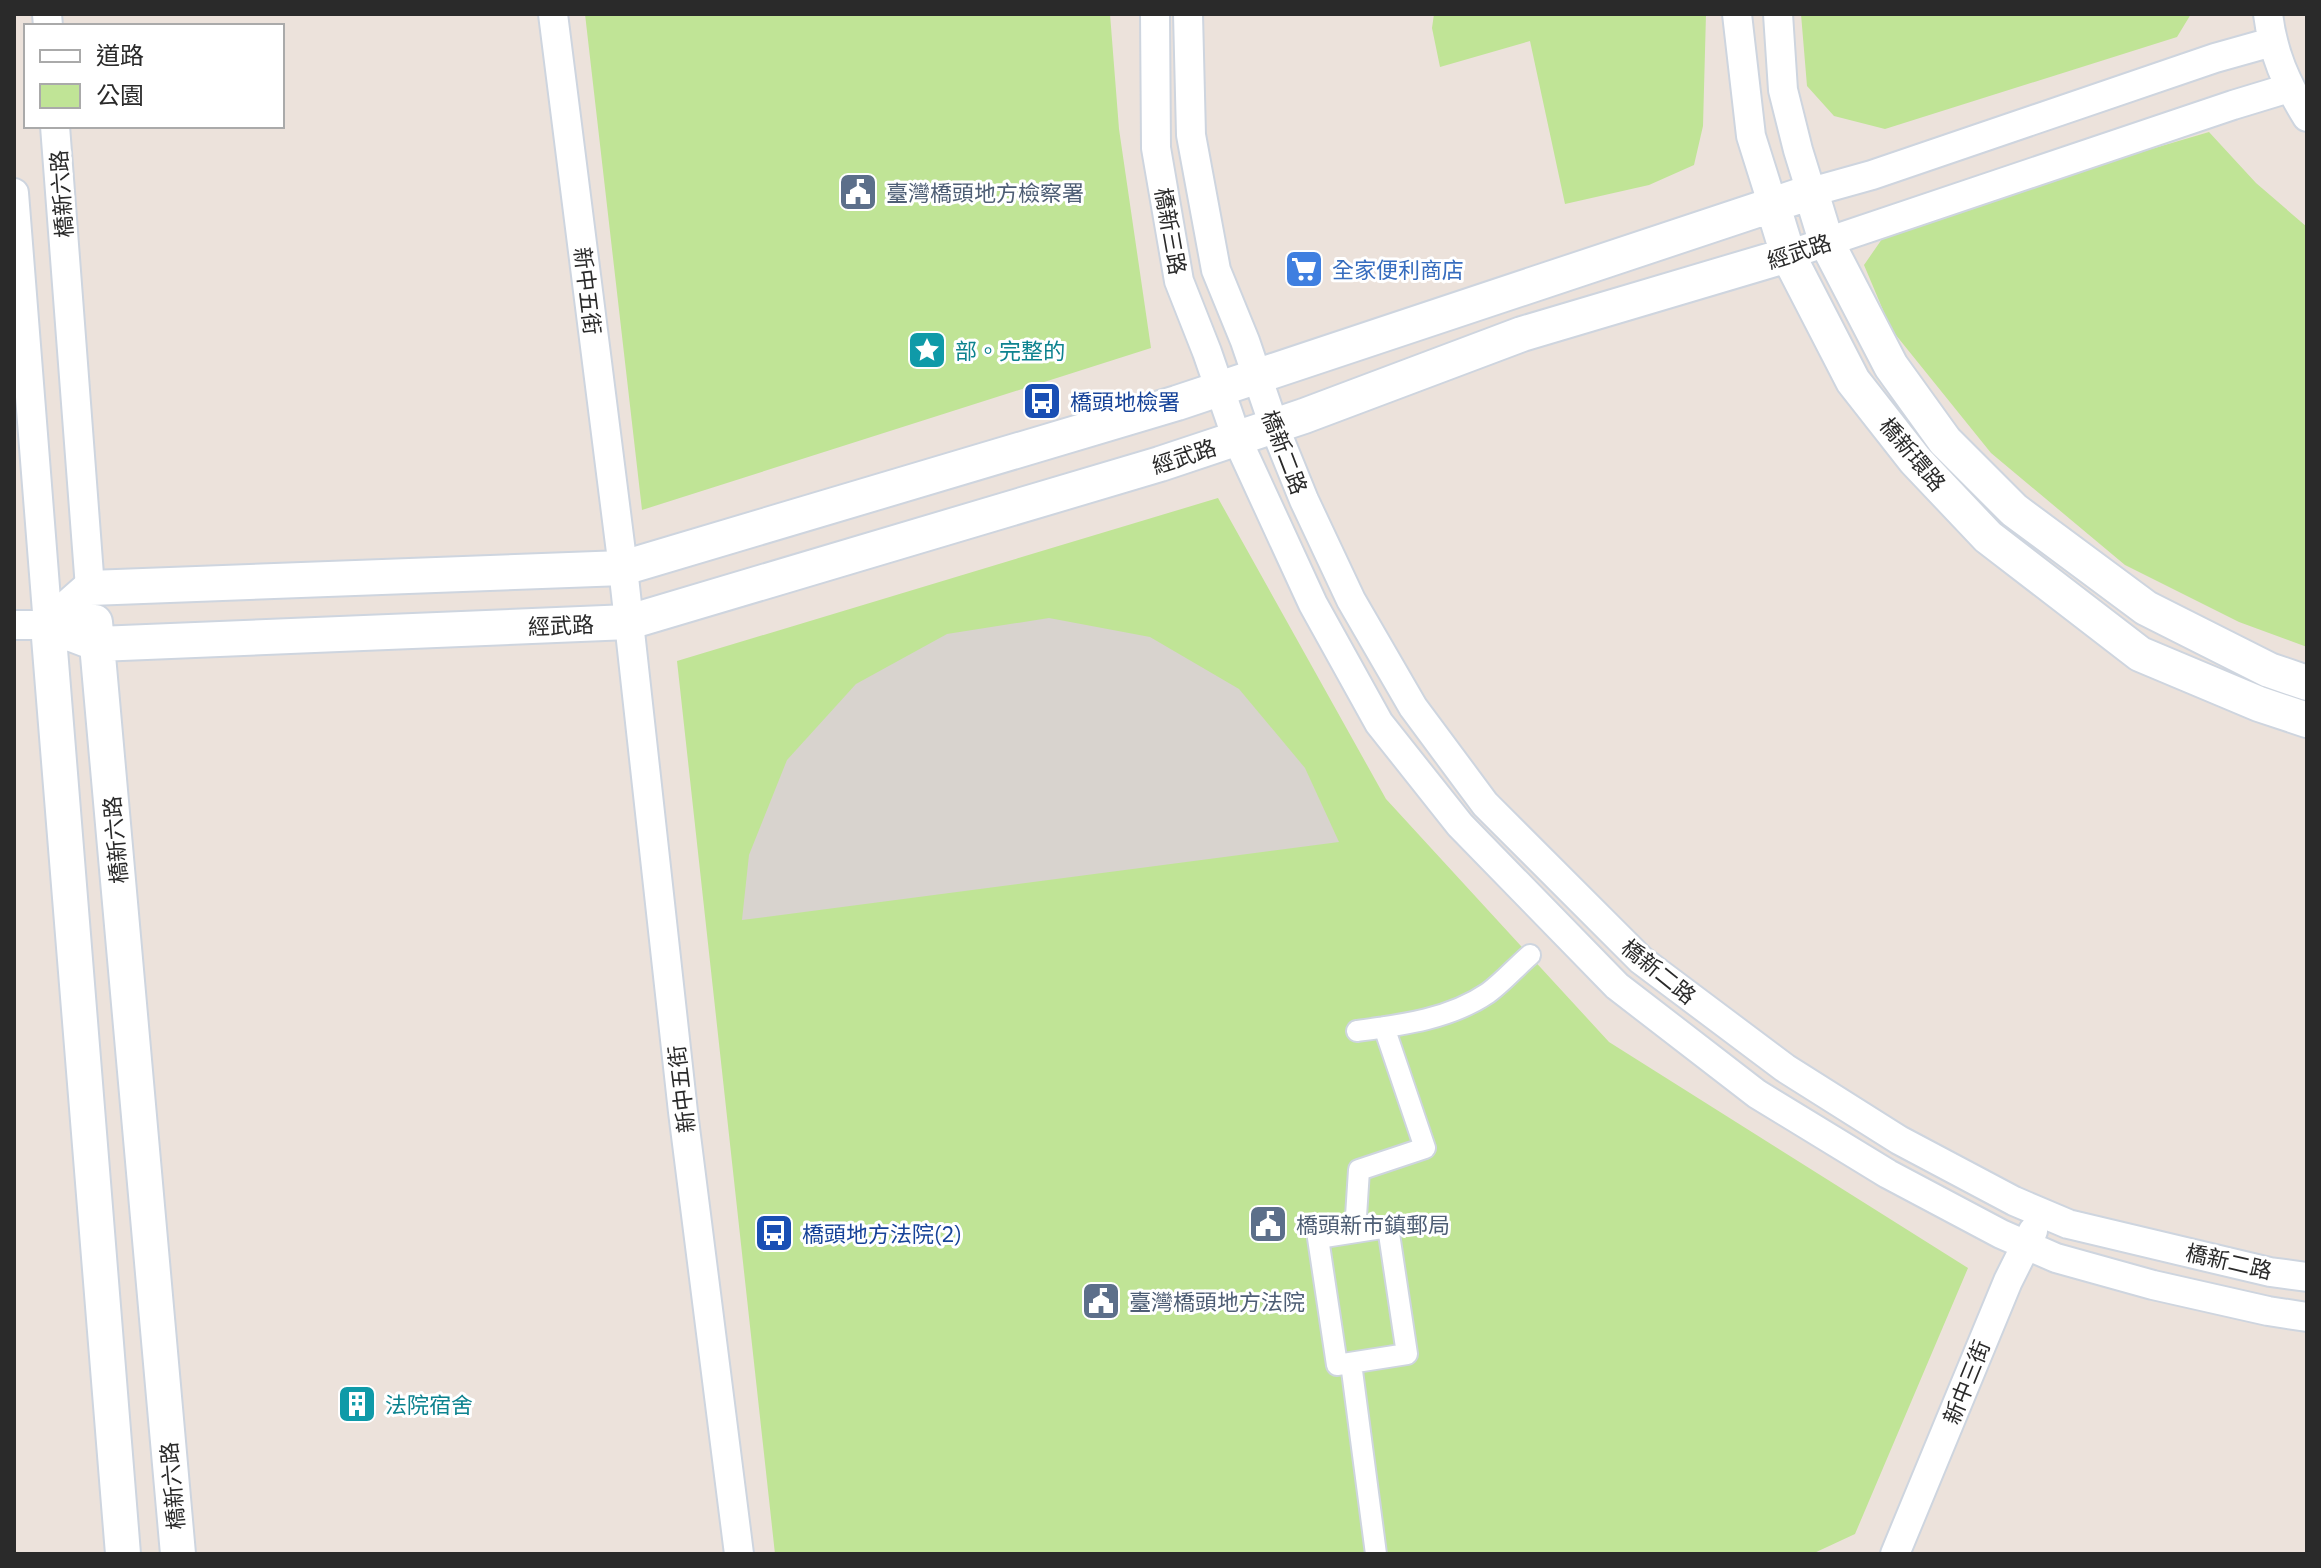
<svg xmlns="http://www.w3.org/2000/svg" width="2321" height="1568" font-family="'IBM Plex Sans','Noto Sans TC',sans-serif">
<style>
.green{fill:#c0e496}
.plaza{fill:#d8d3ce}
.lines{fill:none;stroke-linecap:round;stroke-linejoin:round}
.pedestrian-casing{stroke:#ced5df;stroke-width:24}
.minor-casing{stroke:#ced5df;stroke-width:32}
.tertiary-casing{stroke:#ced5df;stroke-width:38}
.pedestrian{stroke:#fff;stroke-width:20}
.minor{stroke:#fff;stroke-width:28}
.tertiary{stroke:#fff;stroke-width:34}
.labels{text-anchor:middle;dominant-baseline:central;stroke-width:6;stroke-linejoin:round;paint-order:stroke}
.service-label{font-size:22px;fill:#4e5e75;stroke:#fff;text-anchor:start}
.street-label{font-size:22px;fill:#2a2a2a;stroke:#fff}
.shop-label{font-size:22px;fill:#366cbe;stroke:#fff;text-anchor:start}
.culture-label{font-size:22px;fill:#0d838f;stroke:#fff;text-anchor:start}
.transit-label{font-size:22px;fill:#164399;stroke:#fff;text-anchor:start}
</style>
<rect width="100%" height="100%" fill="#ece2db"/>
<path class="green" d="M 585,14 L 1110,14 L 1119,129 L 1151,348 L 642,510 Z
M 1434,14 L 1706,14 L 1703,126 L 1694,165 L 1649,185 L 1565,204 L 1530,41 L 1440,67 L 1432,28 Z
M 1801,14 L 2191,14 L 2177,37 L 1885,129 L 1834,116 L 1807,86 Z
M 2209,132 L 2256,183 L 2307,227 L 2307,647 L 2239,622 L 2125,565 L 1991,453 L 1891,329 L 1864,265 L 1891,226 Z
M 1218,498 L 1386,799 L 1609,1042 L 1968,1268 L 1855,1534 L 1812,1554 L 775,1554 L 677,661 Z"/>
<path class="plaza" d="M 1049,618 L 1150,637 L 1239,689 L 1305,768 L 1339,842 L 742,920 L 749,855 L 787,760 L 856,684 L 947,634 Z"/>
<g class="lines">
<defs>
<path id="pedestrian" d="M 1357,1031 C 1402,1025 1450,1019 1488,993 C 1503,982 1516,967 1530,955
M 1388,1227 L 1407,1354 L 1337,1365 L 1318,1238 Z
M 1355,1232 L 1359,1170 L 1425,1148 L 1384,1027
M 1351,1363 L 1376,1554"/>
<path id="minor" d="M 47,14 L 48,26
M 553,14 L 623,568 L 683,1112 L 739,1554
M 1155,14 L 1156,148 L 1179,281 L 1207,352 L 1237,439 L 1313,604 L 1379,723 L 1460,825 L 1617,986 L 1757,1094 L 1888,1174 L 2001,1234 L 2056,1258 L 2153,1285 L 2268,1311 L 2307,1317
M 1188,14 L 1191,135 L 1216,270 L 1245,341 L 1274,426 L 1304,500 L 1351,600 L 1413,707 L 1485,804 L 1641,960 L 1785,1068 L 1899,1140 L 2014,1201 L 2068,1224 L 2270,1272 L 2307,1277
M 1737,14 L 1751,136 L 1773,206
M 1778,14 L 1783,90 L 1798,150 L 1811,192 L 1872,175 L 2215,58 L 2272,42
M 2268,14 C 2273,54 2286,83 2307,117
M 55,126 L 90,588
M 14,193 L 48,625 L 14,625
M 1788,255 L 2233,105 L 2289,88
M 1895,1554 L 2008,1281 L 2033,1231"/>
<path id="tertiary" d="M 1773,206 L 1788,255 L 1853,381 L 1915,460 L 1988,537 L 2140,654 L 2259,704 L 2307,720
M 95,622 L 178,1554
M 48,625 L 90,588 L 623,568 L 1177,403 L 1811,192 L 1826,241 L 1891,366 L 1945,441 L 2014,510 L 2146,608 L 2269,670 L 2307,683
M 48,625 L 98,644 L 629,622 L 1160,464 L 1304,416 L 1522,334 L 1788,255
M 48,625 L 123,1554"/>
</defs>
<use href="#pedestrian" class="pedestrian-casing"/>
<use href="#minor" class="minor-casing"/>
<use href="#tertiary" class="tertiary-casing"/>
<use href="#pedestrian" class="pedestrian"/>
<use href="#minor" class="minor"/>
<use href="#tertiary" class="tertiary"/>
</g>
<defs>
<symbol id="civic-square" viewBox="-11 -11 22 22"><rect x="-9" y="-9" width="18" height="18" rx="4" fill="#5c6f8a" stroke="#fff"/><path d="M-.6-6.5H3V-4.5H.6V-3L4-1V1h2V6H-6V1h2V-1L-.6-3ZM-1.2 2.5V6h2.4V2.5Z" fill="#fff"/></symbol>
<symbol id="supermarket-square" viewBox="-11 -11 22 22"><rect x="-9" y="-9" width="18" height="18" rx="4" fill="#3f7fe0" stroke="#fff"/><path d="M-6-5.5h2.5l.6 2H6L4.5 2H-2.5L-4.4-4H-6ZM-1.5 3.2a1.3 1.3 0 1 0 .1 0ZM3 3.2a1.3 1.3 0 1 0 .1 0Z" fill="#fff"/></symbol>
<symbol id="sight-square" viewBox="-11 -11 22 22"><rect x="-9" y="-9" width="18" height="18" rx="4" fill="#0f9aa8" stroke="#fff"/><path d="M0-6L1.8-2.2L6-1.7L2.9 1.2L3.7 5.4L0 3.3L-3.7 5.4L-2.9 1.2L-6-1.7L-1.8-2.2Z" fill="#fff"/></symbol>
<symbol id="bus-square" viewBox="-11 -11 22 22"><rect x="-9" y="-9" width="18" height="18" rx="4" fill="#1a4fb4" stroke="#fff"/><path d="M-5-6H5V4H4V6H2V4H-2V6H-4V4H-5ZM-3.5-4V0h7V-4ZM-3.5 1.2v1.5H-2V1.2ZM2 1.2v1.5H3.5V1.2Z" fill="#fff"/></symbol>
<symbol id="building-square" viewBox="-11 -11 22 22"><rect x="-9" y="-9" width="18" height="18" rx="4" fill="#0f9aa8" stroke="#fff"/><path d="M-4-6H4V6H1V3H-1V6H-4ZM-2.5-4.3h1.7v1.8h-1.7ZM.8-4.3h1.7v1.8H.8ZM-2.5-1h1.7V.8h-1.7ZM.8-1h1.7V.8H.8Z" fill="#fff"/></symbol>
</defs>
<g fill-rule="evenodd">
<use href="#civic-square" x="836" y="170" width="44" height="44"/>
<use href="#supermarket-square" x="1282" y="247" width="44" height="44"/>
<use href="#sight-square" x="905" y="328" width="44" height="44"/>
<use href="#bus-square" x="1020" y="379" width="44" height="44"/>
<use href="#civic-square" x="1246" y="1202" width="44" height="44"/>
<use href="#bus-square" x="752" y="1211" width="44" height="44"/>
<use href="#civic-square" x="1079" y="1279" width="44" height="44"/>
<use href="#building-square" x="335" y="1382" width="44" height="44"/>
</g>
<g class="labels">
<g class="service-label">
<text x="886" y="192">臺灣橋頭地方檢察署</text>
<text x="1296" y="1224">橋頭新市鎮郵局</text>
<text x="1129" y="1301">臺灣橋頭地方法院</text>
</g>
<g class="street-label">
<text transform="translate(61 194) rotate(-94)">橋新六路</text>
<text transform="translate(1171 231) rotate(80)">橋新三路</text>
<text transform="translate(1799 251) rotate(-18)">經武路</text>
<text transform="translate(588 291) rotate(83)">新中五街</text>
<text transform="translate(1285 452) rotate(69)">橋新二路</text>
<text transform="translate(1913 454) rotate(50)">橋新環路</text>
<text transform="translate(1184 456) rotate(-18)">經武路</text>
<text transform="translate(561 625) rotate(-2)">經武路</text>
<text transform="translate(115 840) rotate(-95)">橋新六路</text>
<text transform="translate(1659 971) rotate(39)">橋新二路</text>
<text transform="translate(681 1089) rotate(-97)">新中五街</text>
<text transform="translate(2229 1261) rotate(13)">橋新二路</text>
<text transform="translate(1966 1382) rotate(-68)">新中三街</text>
<text transform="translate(172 1486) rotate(-95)">橋新六路</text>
</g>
<g class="shop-label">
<text x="1332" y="269">全家便利商店</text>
</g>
<g class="culture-label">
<text x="955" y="350">部。完整的</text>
<text x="385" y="1404">法院宿舍</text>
</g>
<g class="transit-label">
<text x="1070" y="401">橋頭地檢署</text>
<text x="802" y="1233">橋頭地方法院(2)</text>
</g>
</g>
<rect width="2321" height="1568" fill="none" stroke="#2a2a2a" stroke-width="32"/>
<rect x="24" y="24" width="260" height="104" fill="#ffffff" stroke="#aaaaaa" stroke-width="2"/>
<rect x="40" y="50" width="40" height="12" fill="#ffffff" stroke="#aaaaaa" stroke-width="2"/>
<text x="96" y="64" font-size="24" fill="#2a2a2a">道路</text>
<rect x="40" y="84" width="40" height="24" fill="#c0e496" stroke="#aaaaaa" stroke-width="2"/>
<text x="96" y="104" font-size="24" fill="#2a2a2a">公園</text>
</svg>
